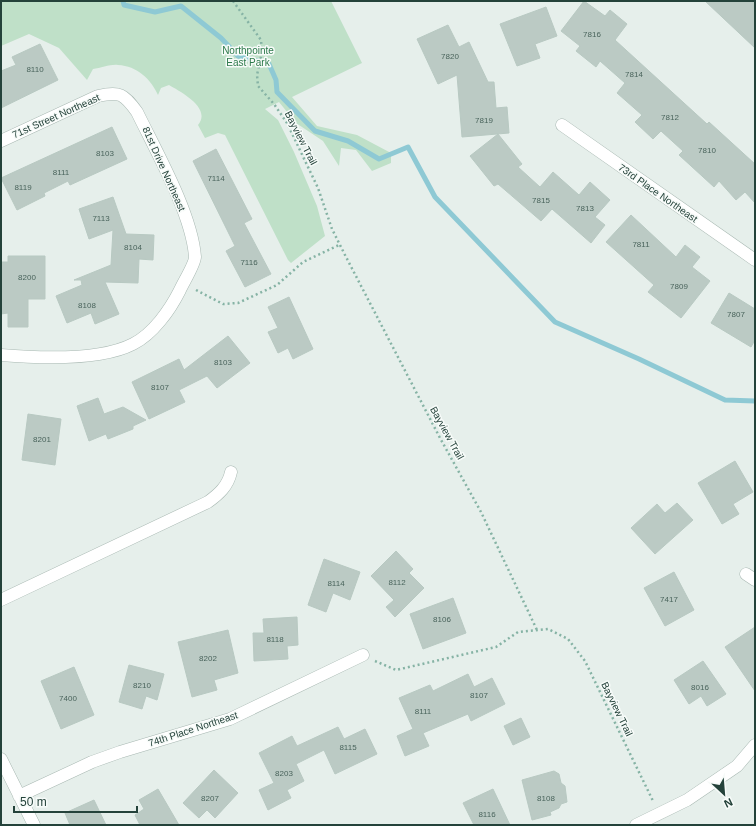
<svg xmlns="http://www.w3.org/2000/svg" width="756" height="826" font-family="Helvetica,sans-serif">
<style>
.green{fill:#bfe0c8}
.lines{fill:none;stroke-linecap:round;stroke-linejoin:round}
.stream{stroke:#8ec9d4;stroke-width:5}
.building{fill:#bbcac4;stroke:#b8c9c2}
.minor-casing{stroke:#a8b8b2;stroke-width:13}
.path{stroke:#86b3a5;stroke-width:2.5;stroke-dasharray:2 3;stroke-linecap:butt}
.minor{stroke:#fff;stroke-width:12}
.labels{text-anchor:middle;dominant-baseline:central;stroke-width:3;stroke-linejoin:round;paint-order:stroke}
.number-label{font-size:8px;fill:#4a645c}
.park-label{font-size:10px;fill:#2d7a4b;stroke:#f7fbf9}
.street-label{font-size:10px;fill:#24423a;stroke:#f7fbf9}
</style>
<rect width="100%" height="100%" fill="#e6efeb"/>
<path class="green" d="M 1,1 L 331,1 L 362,63 L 292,97 L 317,126 L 357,135 L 391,153 L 391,163 L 372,171 L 356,150 L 341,148 L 339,166 L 323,141 L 296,123 L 279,102 L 265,109 L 278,120 L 294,152 L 317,206 L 325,236 L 291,263 L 288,260 L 225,135 L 218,133 L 205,138 L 198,125 C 212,108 181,92 169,85 L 161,88 L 158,95 C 151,79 137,66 118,65 C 111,64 101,68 93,69 L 87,80 L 59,48 L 29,34 L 1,46 Z"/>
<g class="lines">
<path class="stream" d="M 123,1 L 124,5 L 155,12 L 181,6 L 221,38 L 238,56 L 269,64 L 276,80 L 277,92 L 315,131 L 348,141 L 379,159 L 408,147 L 435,197 L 555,322 L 639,359 L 725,400 L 755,401"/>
</g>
<path class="building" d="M 584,1 L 605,16 L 610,10 L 627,24 L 615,40 L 707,124 L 709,122 L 755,164 L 755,203 L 745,192 L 736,200 L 719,181 L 714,187 L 679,155 L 683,151 L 661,131 L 653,139 L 635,122 L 642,115 L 617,93 L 625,83 L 600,61 L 596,67 L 576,51 L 580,46 L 561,31 Z
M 705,1 L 755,1 L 755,48 Z
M 546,7 L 557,36 L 535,44 L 540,58 L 517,66 L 500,24 Z
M 448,25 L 459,47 L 469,42 L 488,82 L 494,82 L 496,108 L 507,107 L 509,133 L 462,137 L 457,75 L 438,84 L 417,39 Z
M 40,44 L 58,80 L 1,108 L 1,71 L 16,65 L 12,57 Z
M 112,127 L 127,159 L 70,185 L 68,181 L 44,193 L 45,196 L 17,210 L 1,178 Z
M 498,134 L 522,164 L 518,167 L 540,187 L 553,172 L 579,195 L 590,182 L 610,200 L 595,217 L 605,225 L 591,243 L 552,209 L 541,221 L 498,184 L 494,186 L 470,156 Z
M 216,149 L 252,219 L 244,223 L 271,274 L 245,287 L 226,251 L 235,246 L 193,161 Z
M 113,197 L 126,234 L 154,235 L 153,260 L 139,259 L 138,283 L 105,282 L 119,314 L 95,324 L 91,313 L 67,323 L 56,296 L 82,285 L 81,280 L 74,280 L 111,265 L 113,230 L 89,239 L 79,209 Z
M 631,215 L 676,257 L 685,245 L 700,257 L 692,267 L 710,281 L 681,318 L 648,292 L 654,285 L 606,242 Z
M 8,256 L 45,256 L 45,299 L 28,299 L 28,327 L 8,327 L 8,313 L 1,314 L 1,262 L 8,262 Z
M 729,293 L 755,309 L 755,340 L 751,347 L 711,323 Z
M 289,297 L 313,349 L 293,359 L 288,348 L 278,353 L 268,332 L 278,328 L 268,307 Z
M 228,336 L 250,363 L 217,388 L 207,376 L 179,390 L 185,402 L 149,419 L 132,382 L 179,359 L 184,370 Z
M 98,398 L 104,414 L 123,407 L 146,420 L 133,426 L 133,429 L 108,439 L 106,434 L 89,441 L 77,406 Z
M 28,414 L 61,419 L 55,465 L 22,460 Z
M 735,461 L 753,492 L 733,504 L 739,514 L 722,524 L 698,483 Z
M 677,503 L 693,520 L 655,554 L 631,528 L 657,504 L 665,513 Z
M 396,551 L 413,569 L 409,573 L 424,588 L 395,617 L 386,607 L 394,600 L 371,576 Z
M 324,559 L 360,572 L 350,600 L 333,593 L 326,612 L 308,605 Z
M 674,572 L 694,610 L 665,626 L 644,588 Z
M 453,598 L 466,633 L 423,649 L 410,614 Z
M 297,617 L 298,645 L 287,646 L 288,659 L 254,661 L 253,633 L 264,633 L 263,619 Z
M 755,627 L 755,691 L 725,647 Z
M 228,630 L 238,673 L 214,680 L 217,690 L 192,697 L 178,642 Z
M 703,661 L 726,694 L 707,706 L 701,696 L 689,704 L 674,680 Z
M 129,665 L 164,674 L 157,700 L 146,696 L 142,709 L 119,702 Z
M 74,667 L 94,715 L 61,729 L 41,681 Z
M 468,674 L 474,687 L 492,678 L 505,704 L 471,721 L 468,714 L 423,733 L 429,746 L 405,756 L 397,736 L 413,729 L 399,698 L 430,685 L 433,691 Z
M 521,718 L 530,737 L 513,745 L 504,726 Z
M 338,727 L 344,739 L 365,729 L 377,754 L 335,774 L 324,750 L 296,764 L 304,781 L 287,790 L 291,798 L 268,810 L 259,790 L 274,783 L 259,753 L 292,736 L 297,746 Z
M 214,770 L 238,793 L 215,818 L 207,810 L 199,818 L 183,803 Z
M 554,771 L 559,774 L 561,783 L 565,786 L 567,802 L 561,804 L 559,808 L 550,812 L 551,815 L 532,820 L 522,780 Z
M 158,789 L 179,825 L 140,825 L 135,815 L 144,809 L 139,800 Z
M 493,789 L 510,825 L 474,825 L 463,803 Z
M 94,800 L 106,825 L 70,825 L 65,813 Z"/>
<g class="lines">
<defs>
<path id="minor" d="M 562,125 L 755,260
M 1,141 L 98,96 C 120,91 124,94 137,112 C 156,151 192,214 195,257 C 195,264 183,283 180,290 C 170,310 153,334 133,344 C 100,361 37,358 1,355
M 746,574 L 755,580
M 1,600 L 208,502 C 219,494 228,486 231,472
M 1,759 L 34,825
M 19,796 L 92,762 L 120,752 L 230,719 L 363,655
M 636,825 L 687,800 L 737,766 L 755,745"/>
</defs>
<use href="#minor" class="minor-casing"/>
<path class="path" d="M 233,1 L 261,40 L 262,52 L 257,75 L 258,86 L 274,104 L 287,123 L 318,188 L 332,229 L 345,255 L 440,438 L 481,512 L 537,630
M 196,290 L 223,304 L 238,303 L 277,285 L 303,262 L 339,245
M 375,661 L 396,670 L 496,647 L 518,632 L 548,629 L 568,639 L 585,661 L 653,801"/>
<use href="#minor" class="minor"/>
</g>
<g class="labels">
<g class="number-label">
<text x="592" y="34">7816</text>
<text x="450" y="56">7820</text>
<text x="35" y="69">8110</text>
<text x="634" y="74">7814</text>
<text x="670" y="117">7812</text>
<text x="484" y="120">7819</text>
<text x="707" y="150">7810</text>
<text x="105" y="153">8103</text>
<text x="61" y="172">8111</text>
<text x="216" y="178">7114</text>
<text x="23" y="187">8119</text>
<text x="541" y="200">7815</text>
<text x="585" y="208">7813</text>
<text x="101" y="218">7113</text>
<text x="641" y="244">7811</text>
<text x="133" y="247">8104</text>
<text x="249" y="262">7116</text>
<text x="27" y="277">8200</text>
<text x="679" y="286">7809</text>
<text x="87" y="305">8108</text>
<text x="736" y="314">7807</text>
<text x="223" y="362">8103</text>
<text x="160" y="387">8107</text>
<text x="42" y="439">8201</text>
<text x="397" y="582">8112</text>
<text x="336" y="583">8114</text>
<text x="669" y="599">7417</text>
<text x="442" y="619">8106</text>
<text x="275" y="639">8118</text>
<text x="208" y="658">8202</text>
<text x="142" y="685">8210</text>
<text x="700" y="687">8016</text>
<text x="479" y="695">8107</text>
<text x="68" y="698">7400</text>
<text x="423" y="711">8111</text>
<text x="348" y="747">8115</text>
<text x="284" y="773">8203</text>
<text x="210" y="798">8207</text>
<text x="546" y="798">8108</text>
<text x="487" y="814">8116</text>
</g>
<g class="park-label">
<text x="248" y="50">Northpointe<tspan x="248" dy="12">East Park</tspan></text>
</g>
<g class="street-label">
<text transform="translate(56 116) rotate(-24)">71st Street Northeast</text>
<text transform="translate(301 138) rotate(63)">Bayview Trail</text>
<text transform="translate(164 169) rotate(66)">81st Drive Northeast</text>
<text transform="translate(658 193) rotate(35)">73rd Place Northeast</text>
<text transform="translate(447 433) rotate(61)">Bayview Trail</text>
<text transform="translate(617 709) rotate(64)">Bayview Trail</text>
<text transform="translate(193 729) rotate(-18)">74th Place Northeast</text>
</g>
</g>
<rect width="756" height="826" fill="none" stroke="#24423a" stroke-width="4"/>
<g transform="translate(724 794) rotate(154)" stroke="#f7fbf9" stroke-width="3" paint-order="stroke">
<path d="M0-3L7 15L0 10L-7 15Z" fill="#24423a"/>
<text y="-6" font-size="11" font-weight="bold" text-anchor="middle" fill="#24423a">N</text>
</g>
<path d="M14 806v6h123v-6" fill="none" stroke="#24423a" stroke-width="2"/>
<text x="20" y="806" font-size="12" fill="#24423a" stroke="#f7fbf9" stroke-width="3" paint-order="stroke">50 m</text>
</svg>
